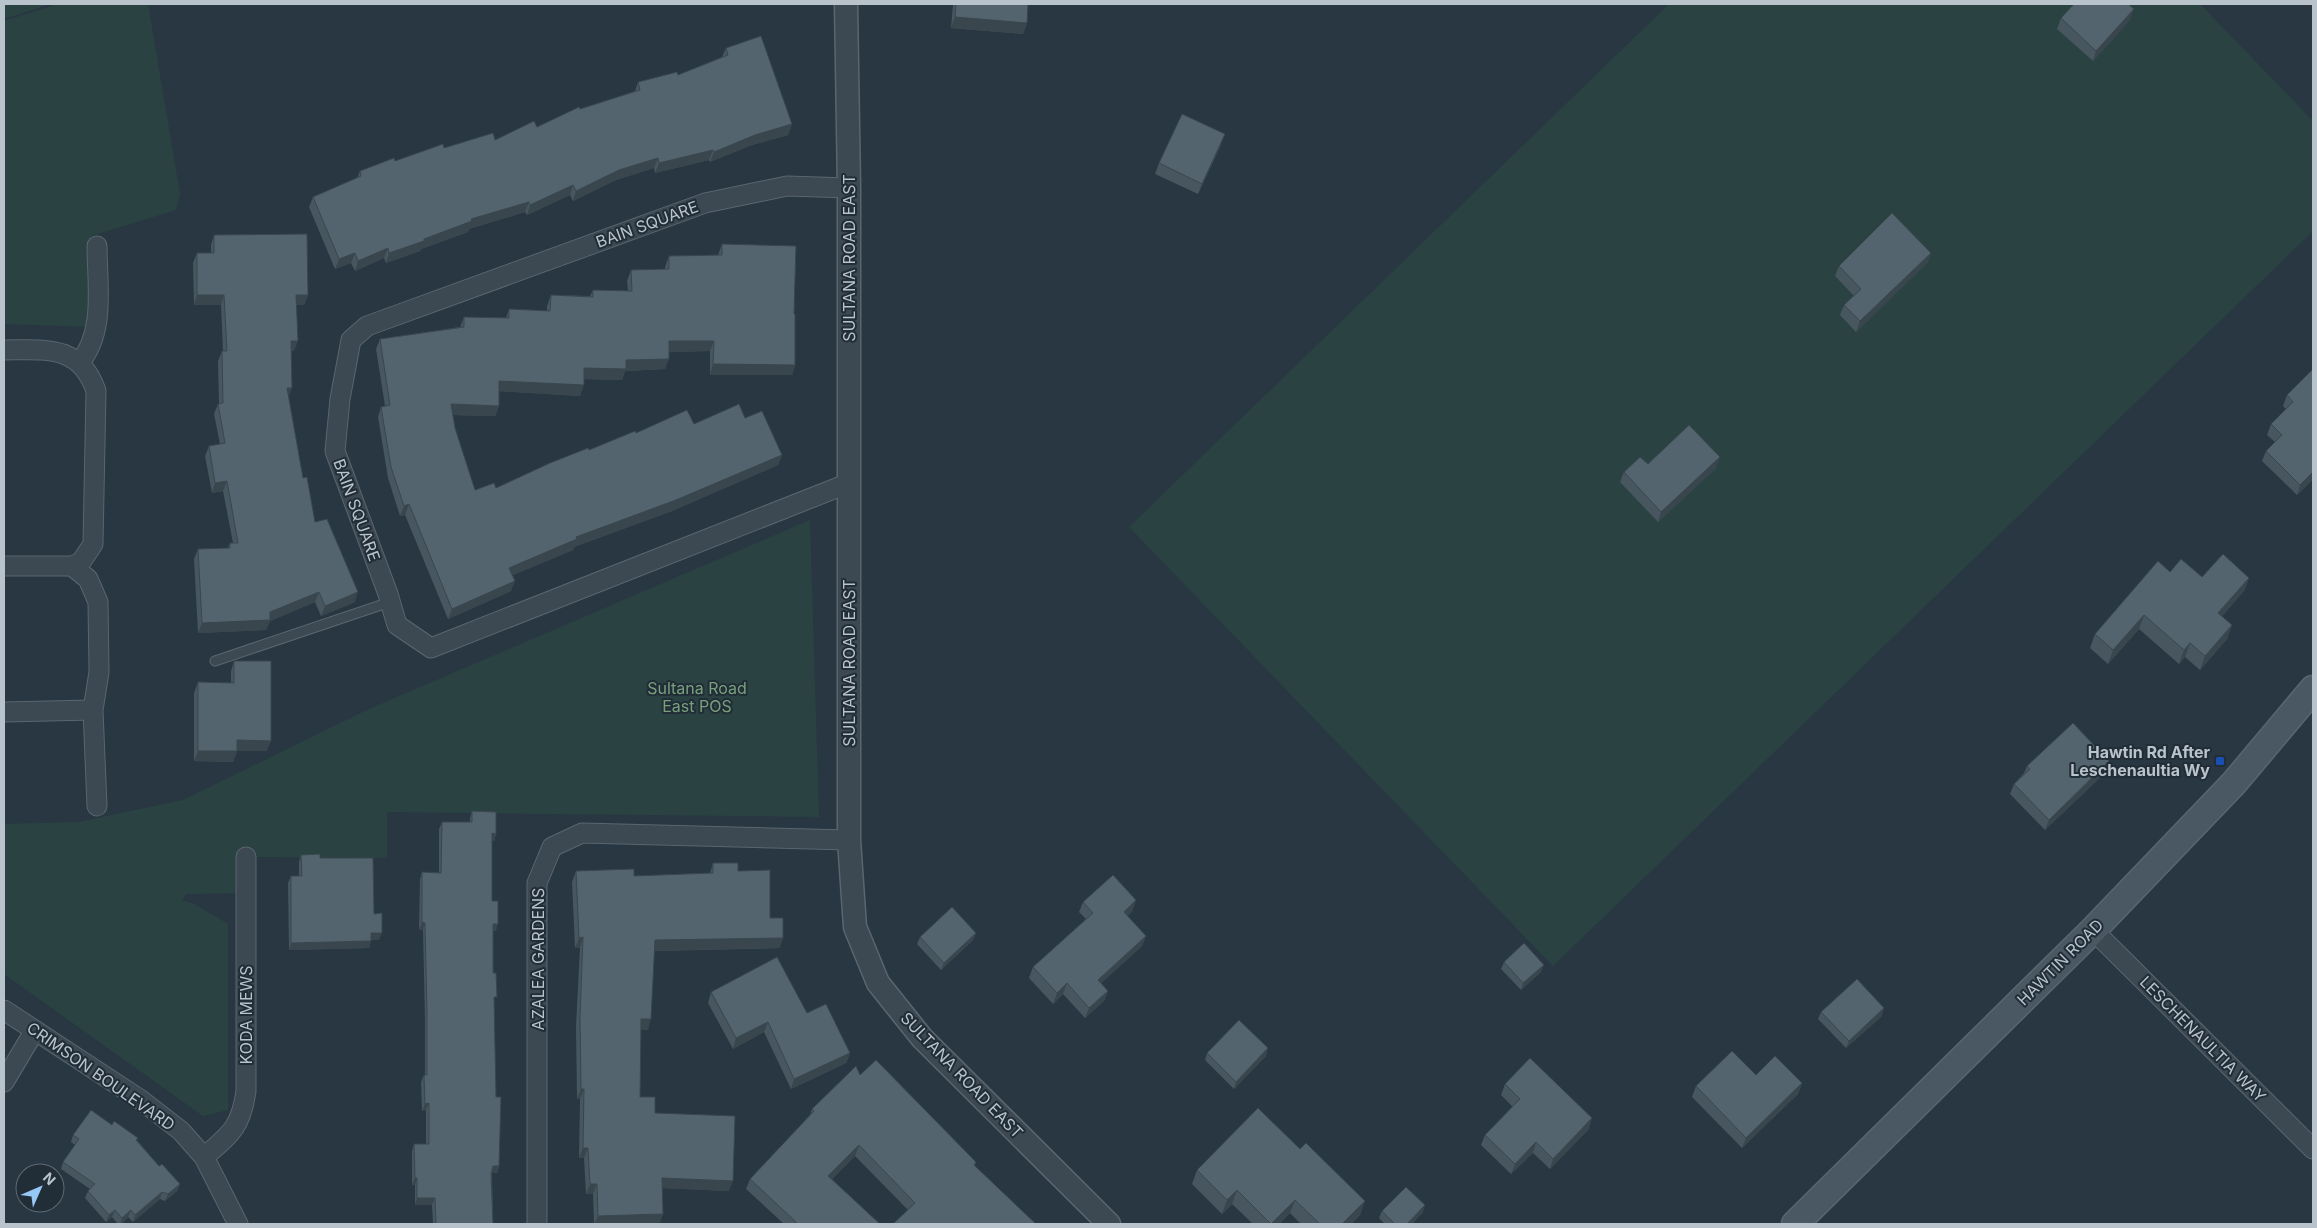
<svg xmlns="http://www.w3.org/2000/svg" width="2317" height="1228" font-family="Inter,sans-serif">
<style>
.green{fill:#2a4342}
.lines{fill:none;stroke-linecap:round;stroke-linejoin:round}
.service-casing{stroke:#5a666f;stroke-width:11}
.minor-casing{stroke:#5a666f;stroke-width:21}
.tertiary-casing{stroke:#5a666f;stroke-width:25}
.secondary-casing{stroke:#5a666f;stroke-width:29}
.service{stroke:#3c4852;stroke-width:9}
.minor{stroke:#3c4852;stroke-width:19}
.tertiary{stroke:#3c4852;stroke-width:22}
.secondary{stroke:#4a5864;stroke-width:26}
.wall{fill:#47565f}
.shaded-wall{fill:#3a464e}
.building{fill:#53646f;stroke:#3a464e}
.transit-dot{fill:#1a4fb4;stroke:#212d37;stroke-width:2}
.labels{text-anchor:middle;dominant-baseline:central;stroke-width:4;stroke-linejoin:round;paint-order:stroke}
.street-label{font-size:16px;fill:#b9c3cb;stroke:#212d37}
.park-label{font-size:16px;fill:#78a07c;stroke:#212d37}
.poi-label{font-size:16px;font-weight:bold;fill:#b9c3cb;stroke:#212d37;text-anchor:end}
</style>
<rect width="100%" height="100%" fill="#283742"/>
<path class="green" d="M 4,4 L 50,4 L 4,19 Z
M 58,4 L 148,4 L 180,194 L 176,210 L 91,236 L 97,246 L 95,327 L 4,324 L 4,21 Z
M 1669,4 L 2200,4 L 2313,121 L 2313,231 L 1553,966 L 1129,527 Z
M 810,520 L 819,817 L 387,812 L 387,858 L 246,857 L 246,893 L 186,894 L 182,900 L 194,904 L 228,924 L 228,1110 L 203,1116 L 4,974 L 4,824 L 79,822 L 183,800 L 369,709 Z"/>
<g class="lines">
<defs>
<path id="service" d="M 215,661 L 390,602"/>
<path id="minor" d="M 4,350 C 45,350 80,344 96,391 L 93,544 L 81,562 L 72,566 L 4,566
M 79,363 C 106,333 97,283 97,246
M 849,483 L 431,648 L 397,625 L 388,594 L 335,451 L 340,399 L 351,340 L 367,326 L 705,203 L 787,186 L 849,188
M 72,566 L 88,579 L 98,602 L 99,672 L 93,710 L 97,806
M 4,712 L 93,710
M 2093,930 L 2313,1149
M 4,1010 L 141,1100 L 181,1131 L 204,1157 L 238,1224
M 4,1082 L 35,1030
M 204,1157 C 231,1134 241,1127 246,1091 L 246,857
M 537,1224 L 537,883 L 552,847 L 582,833 L 849,840"/>
<path id="tertiary" d="M 846,4 L 849,188 L 849,840 L 855,927 L 878,983 L 922,1038 L 1109,1224"/>
<path id="secondary" d="M 1795,1224 L 2093,930 L 2234,783 L 2313,689"/>
</defs>
<use href="#service" class="service-casing"/>
<use href="#minor" class="minor-casing"/>
<use href="#tertiary" class="tertiary-casing"/>
<use href="#secondary" class="secondary-casing"/>
<use href="#service" class="service"/>
<use href="#minor" class="minor"/>
<use href="#tertiary" class="tertiary"/>
<use href="#secondary" class="secondary"/>
</g>
<path class="wall" d="M 953,4 L 1028,4 L 1027,23 L 1023,34 L 951,28 Z
M 2061,18 L 2130,20 L 2093,61 L 2057,29 Z
M 726,48 L 792,124 L 788,135 L 752,145 L 710,162 L 709,160 L 655,173 L 654,168 L 616,180 L 573,201 L 570,195 L 527,215 L 525,212 L 469,229 L 468,232 L 421,249 L 420,251 L 386,263 L 384,258 L 355,271 L 351,263 L 335,269 L 309,207 L 313,197 L 357,178 L 360,171 L 444,148 L 495,140 L 537,127 L 580,109 L 635,91 L 638,82 L 678,75 L 722,57 Z
M 1221,145 L 1198,194 L 1155,174 L 1159,163 Z
M 214,235 L 308,295 L 304,305 L 296,305 L 294,351 L 291,351 L 289,398 L 303,478 L 315,522 L 355,602 L 321,616 L 315,602 L 270,621 L 266,630 L 198,633 L 194,559 L 198,549 L 228,548 L 230,543 L 233,543 L 223,491 L 212,493 L 205,456 L 209,446 L 220,444 L 214,414 L 218,404 L 219,404 L 218,361 L 222,351 L 223,351 L 221,305 L 194,305 L 193,263 L 197,253 L 211,253 L 211,245 Z
M 722,244 L 794,314 L 795,365 L 792,375 L 710,375 L 710,351 L 669,352 L 665,369 L 625,371 L 622,380 L 584,379 L 580,396 L 499,391 L 499,406 L 495,416 L 453,415 L 455,428 L 475,490 L 496,488 L 589,450 L 636,433 L 694,424 L 745,418 L 782,455 L 778,465 L 672,511 L 574,547 L 573,550 L 513,575 L 511,591 L 448,619 L 405,515 L 400,516 L 388,478 L 378,417 L 381,407 L 385,406 L 376,349 L 380,339 L 460,327 L 464,317 L 506,318 L 509,309 L 547,311 L 547,306 L 551,295 L 590,296 L 593,290 L 628,291 L 627,281 L 631,270 L 665,269 L 665,267 L 669,256 L 718,255 Z
M 1931,253 L 1927,263 L 1856,332 L 1840,315 L 1844,305 L 1854,296 L 1835,276 L 1839,266 Z
M 2313,369 L 2313,479 L 2297,495 L 2262,461 L 2266,451 L 2275,442 L 2267,435 L 2271,424 L 2286,409 L 2283,406 L 2287,395 Z
M 1648,464 L 1716,468 L 1658,522 L 1620,482 L 1624,472 Z
M 2170,572 L 2202,577 L 2249,578 L 2244,591 L 2222,616 L 2232,625 L 2227,639 L 2200,670 L 2185,657 L 2179,664 L 2139,629 L 2108,664 L 2090,648 L 2095,634 Z
M 234,661 L 267,751 L 237,751 L 233,762 L 194,761 L 194,693 L 198,682 L 231,683 L 231,671 Z
M 2109,761 L 2106,772 L 2045,830 L 2010,794 L 2014,784 L 2024,773 L 2027,766 Z
M 472,811 L 496,834 L 494,841 L 492,841 L 492,901 L 496,931 L 493,931 L 494,1039 L 496,1097 L 499,1166 L 497,1173 L 492,1173 L 493,1224 L 433,1224 L 432,1205 L 415,1205 L 415,1185 L 412,1185 L 412,1151 L 414,1144 L 426,1144 L 426,1110 L 422,1111 L 421,1082 L 424,1075 L 425,1075 L 425,1020 L 423,930 L 419,930 L 420,879 L 422,872 L 439,873 L 439,829 L 442,822 L 470,822 L 470,818 Z
M 301,855 L 320,858 L 374,914 L 379,940 L 371,940 L 369,948 L 289,950 L 288,883 L 291,876 L 299,876 L 299,862 Z
M 713,863 L 738,871 L 770,918 L 780,948 L 654,951 L 648,1030 L 641,1029 L 640,1097 L 729,1191 L 662,1188 L 663,1214 L 659,1224 L 594,1224 L 593,1194 L 586,1194 L 584,1158 L 579,1158 L 580,1099 L 577,1099 L 576,1026 L 580,948 L 575,948 L 572,882 L 576,871 L 634,876 L 710,873 Z
M 1136,900 L 1132,911 L 1127,916 L 1146,936 L 1142,946 L 1101,983 L 1108,991 L 1104,1001 L 1085,1018 L 1063,994 L 1053,1004 L 1029,978 L 1033,967 L 1086,919 L 1079,912 L 1083,902 Z
M 976,933 L 973,940 L 941,970 L 917,944 L 920,937 Z
M 1504,962 L 1541,972 L 1521,990 L 1501,969 Z
M 711,992 L 807,1013 L 850,1053 L 846,1063 L 791,1089 L 764,1032 L 733,1049 L 708,1003 Z
M 1821,1012 L 1882,1016 L 1846,1048 L 1818,1019 Z
M 1207,1053 L 1266,1056 L 1234,1089 L 1205,1060 Z
M 860,1075 L 976,1162 L 975,1166 L 908,1210 L 855,1156 L 832,1179 L 880,1224 L 784,1224 L 746,1189 L 750,1179 L 810,1115 L 812,1109 Z
M 1756,1075 L 1802,1083 L 1798,1094 L 1742,1148 L 1692,1097 L 1696,1086 Z
M 1505,1084 L 1589,1129 L 1550,1169 L 1533,1153 L 1511,1174 L 1481,1145 L 1485,1135 L 1513,1107 L 1501,1095 Z
M 112,1125 L 138,1138 L 137,1140 L 159,1166 L 180,1184 L 177,1191 L 165,1201 L 160,1199 L 133,1222 L 128,1217 L 121,1224 L 118,1224 L 112,1217 L 106,1222 L 85,1198 L 88,1191 L 90,1189 L 61,1169 L 63,1162 L 75,1145 L 71,1142 L 73,1135 Z
M 1300,1149 L 1365,1201 L 1360,1215 L 1351,1224 L 1301,1224 L 1290,1213 L 1279,1224 L 1253,1224 L 1232,1204 L 1222,1214 L 1192,1184 L 1197,1170 Z
M 1382,1211 L 1423,1212 L 1412,1224 L 1385,1224 L 1379,1218 Z"/>
<path class="shaded-wall" d="M 2134,9 L 2130,20 L 2093,61 L 2096,51 Z
M 955,17 L 1027,23 L 1023,34 L 951,28 Z
M 792,124 L 788,135 L 752,145 L 710,162 L 714,152 L 755,135 Z
M 1225,134 L 1221,145 L 1198,194 L 1202,184 Z
M 713,150 L 709,160 L 655,173 L 659,163 Z
M 658,158 L 654,168 L 616,180 L 573,201 L 576,191 L 619,170 Z
M 573,185 L 570,195 L 527,215 L 530,205 Z
M 529,202 L 525,212 L 469,229 L 468,232 L 421,249 L 420,251 L 386,263 L 389,253 L 471,219 Z
M 388,248 L 384,258 L 355,271 L 358,261 Z
M 355,253 L 351,263 L 335,269 L 339,259 Z
M 1931,253 L 1927,263 L 1856,332 L 1860,321 Z
M 197,295 L 224,295 L 221,305 L 194,305 Z
M 296,295 L 308,295 L 304,305 L 292,305 Z
M 291,341 L 298,341 L 294,351 L 287,352 Z
M 669,341 L 714,341 L 710,351 L 665,352 Z
M 669,359 L 665,369 L 625,371 L 622,380 L 581,379 L 584,368 L 626,360 Z
M 713,364 L 795,365 L 792,375 L 710,375 Z
M 499,381 L 584,385 L 580,396 L 496,391 Z
M 287,388 L 292,388 L 288,398 Z
M 451,404 L 499,406 L 495,416 L 447,415 Z
M 782,455 L 778,465 L 672,511 L 574,547 L 573,550 L 506,578 L 509,568 L 576,537 Z
M 1720,457 L 1716,468 L 1658,522 L 1661,512 Z
M 2313,472 L 2313,479 L 2297,495 L 2300,485 Z
M 227,481 L 223,491 L 212,493 L 215,483 Z
M 409,504 L 405,515 L 400,516 L 404,506 Z
M 2249,578 L 2244,591 L 2213,627 L 2218,613 Z
M 515,581 L 511,591 L 448,619 L 452,609 Z
M 319,592 L 315,602 L 270,621 L 266,630 L 198,633 L 202,623 L 270,612 Z
M 358,592 L 355,602 L 321,616 L 325,606 Z
M 2144,615 L 2139,629 L 2108,664 L 2113,650 Z
M 2232,625 L 2227,639 L 2200,670 L 2205,656 Z
M 2190,643 L 2185,657 L 2179,664 L 2184,650 Z
M 237,740 L 271,741 L 267,751 L 233,751 Z
M 198,751 L 237,751 L 233,762 L 194,761 Z
M 2109,761 L 2106,772 L 2045,830 L 2049,820 Z
M 492,833 L 496,834 L 494,841 L 490,841 Z
M 1136,900 L 1132,911 L 1120,922 L 1124,912 Z
M 422,922 L 425,923 L 423,930 L 419,930 Z
M 493,924 L 498,924 L 496,931 L 490,931 Z
M 371,933 L 382,933 L 379,940 L 368,940 Z
M 976,933 L 973,940 L 941,970 L 944,963 Z
M 1146,936 L 1142,946 L 1094,990 L 1098,980 Z
M 583,937 L 580,948 L 575,948 L 579,938 Z
M 783,938 L 780,948 L 651,951 L 655,940 Z
M 371,941 L 369,948 L 289,950 L 291,943 Z
M 1544,965 L 1541,972 L 1521,990 L 1523,983 Z
M 1067,983 L 1063,994 L 1053,1004 L 1057,993 Z
M 1108,991 L 1104,1001 L 1085,1018 L 1089,1008 Z
M 1884,1008 L 1882,1016 L 1846,1048 L 1849,1041 Z
M 641,1019 L 651,1019 L 648,1030 L 637,1029 Z
M 768,1022 L 764,1032 L 733,1049 L 736,1038 Z
M 1268,1048 L 1266,1056 L 1234,1089 L 1236,1082 Z
M 850,1053 L 846,1063 L 791,1089 L 794,1079 Z
M 1802,1083 L 1798,1094 L 1742,1148 L 1746,1138 Z
M 581,1089 L 584,1089 L 580,1099 L 577,1099 Z
M 429,1103 L 426,1110 L 422,1111 L 425,1104 Z
M 1592,1118 L 1589,1129 L 1550,1169 L 1553,1159 Z
M 1536,1142 L 1533,1153 L 1511,1174 L 1515,1164 Z
M 859,1145 L 855,1156 L 825,1186 L 828,1176 Z
M 583,1148 L 588,1148 L 584,1158 L 579,1158 Z
M 493,1166 L 499,1166 L 497,1173 L 490,1173 Z
M 415,1178 L 417,1178 L 415,1185 L 412,1185 Z
M 662,1178 L 733,1181 L 729,1191 L 658,1188 Z
M 180,1184 L 177,1191 L 165,1201 L 168,1194 Z
M 590,1184 L 597,1184 L 593,1194 L 586,1194 Z
M 1237,1190 L 1232,1204 L 1222,1214 L 1227,1200 Z
M 162,1192 L 160,1199 L 133,1222 L 135,1215 Z
M 417,1198 L 435,1198 L 432,1205 L 415,1205 Z
M 1295,1200 L 1290,1213 L 1279,1224 L 1271,1224 Z
M 1365,1201 L 1360,1215 L 1351,1224 L 1342,1224 Z
M 1425,1205 L 1423,1212 L 1412,1224 L 1407,1224 Z
M 115,1210 L 112,1217 L 106,1222 L 109,1215 Z
M 131,1210 L 128,1217 L 120,1224 L 122,1218 Z
M 663,1214 L 659,1224 L 594,1224 L 598,1216 Z"/>
<path class="building" d="M 956,4 L 1028,4 L 1027,23 L 955,17 Z
M 2074,4 L 2128,4 L 2134,9 L 2096,51 L 2061,18 Z
M 761,36 L 792,124 L 755,135 L 714,152 L 713,150 L 659,163 L 658,158 L 619,170 L 576,191 L 573,185 L 530,205 L 529,202 L 471,219 L 472,221 L 424,239 L 424,241 L 389,253 L 388,248 L 358,261 L 355,253 L 339,259 L 313,197 L 361,176 L 360,171 L 394,158 L 395,161 L 443,144 L 444,148 L 493,133 L 495,140 L 534,121 L 537,127 L 579,107 L 580,109 L 640,90 L 638,82 L 677,72 L 678,75 L 728,55 L 726,48 Z
M 1182,114 L 1225,134 L 1202,184 L 1159,163 Z
M 1892,213 L 1931,253 L 1860,321 L 1844,305 L 1861,289 L 1839,266 Z
M 307,234 L 308,295 L 296,295 L 298,341 L 291,341 L 292,388 L 287,388 L 303,478 L 307,477 L 315,522 L 327,519 L 358,592 L 325,606 L 319,592 L 270,612 L 270,620 L 202,623 L 198,549 L 230,548 L 230,543 L 238,543 L 227,481 L 215,483 L 209,446 L 225,443 L 218,404 L 223,403 L 222,351 L 227,351 L 224,295 L 197,295 L 197,253 L 214,253 L 214,235 Z
M 722,244 L 796,246 L 794,314 L 795,314 L 795,365 L 713,364 L 714,341 L 669,341 L 669,359 L 626,360 L 626,369 L 584,368 L 584,385 L 499,381 L 499,406 L 451,404 L 455,428 L 475,490 L 494,483 L 496,488 L 550,463 L 588,448 L 589,450 L 635,431 L 636,433 L 687,410 L 694,424 L 739,404 L 745,418 L 762,411 L 782,455 L 676,500 L 576,537 L 577,539 L 509,568 L 515,581 L 452,609 L 409,504 L 404,506 L 391,467 L 381,407 L 390,405 L 380,339 L 464,327 L 464,317 L 509,318 L 509,309 L 550,311 L 551,295 L 593,297 L 593,290 L 632,291 L 631,270 L 669,269 L 669,256 L 722,255 Z
M 2313,369 L 2313,472 L 2300,485 L 2266,451 L 2282,435 L 2271,424 L 2293,402 L 2287,395 Z
M 1689,425 L 1720,457 L 1661,512 L 1624,472 L 1640,457 L 1648,464 Z
M 2223,554 L 2249,578 L 2218,613 L 2232,625 L 2205,656 L 2190,643 L 2184,650 L 2144,615 L 2113,650 L 2095,634 L 2158,561 L 2170,572 L 2181,559 L 2202,577 Z
M 234,661 L 271,661 L 271,741 L 237,740 L 237,751 L 198,751 L 198,682 L 234,683 Z
M 2073,723 L 2109,761 L 2049,820 L 2014,784 L 2030,769 L 2027,766 Z
M 472,811 L 496,812 L 496,834 L 492,833 L 492,901 L 498,901 L 498,924 L 493,924 L 493,973 L 496,973 L 497,997 L 494,997 L 496,1097 L 501,1097 L 499,1166 L 493,1166 L 491,1174 L 493,1224 L 436,1224 L 435,1198 L 417,1198 L 417,1178 L 415,1178 L 414,1144 L 429,1144 L 429,1103 L 425,1104 L 424,1075 L 427,1075 L 427,1013 L 425,923 L 422,922 L 422,872 L 441,873 L 442,822 L 472,822 Z
M 320,854 L 320,858 L 373,858 L 374,914 L 382,913 L 382,933 L 371,933 L 371,941 L 291,943 L 291,876 L 302,876 L 301,855 Z
M 713,863 L 738,863 L 738,871 L 770,870 L 770,918 L 783,918 L 783,938 L 655,940 L 651,1019 L 641,1019 L 640,1097 L 655,1097 L 655,1113 L 735,1116 L 733,1181 L 662,1178 L 663,1214 L 598,1216 L 597,1184 L 590,1184 L 588,1148 L 583,1148 L 584,1089 L 581,1089 L 580,1016 L 583,937 L 579,938 L 576,871 L 634,869 L 634,876 L 713,873 Z
M 1113,875 L 1136,900 L 1124,912 L 1146,936 L 1098,980 L 1108,991 L 1089,1008 L 1067,983 L 1057,993 L 1033,967 L 1093,913 L 1083,902 Z
M 952,907 L 976,933 L 944,963 L 920,937 Z
M 1524,943 L 1544,965 L 1523,983 L 1504,962 Z
M 777,957 L 807,1013 L 826,1004 L 850,1053 L 794,1079 L 768,1022 L 736,1038 L 711,992 Z
M 1857,979 L 1884,1008 L 1849,1041 L 1821,1012 Z
M 1239,1020 L 1268,1048 L 1236,1082 L 1207,1053 Z
M 1732,1051 L 1756,1075 L 1775,1056 L 1802,1083 L 1746,1138 L 1696,1086 Z
M 1530,1058 L 1592,1118 L 1553,1159 L 1536,1142 L 1515,1164 L 1485,1135 L 1520,1099 L 1505,1084 Z
M 876,1060 L 976,1162 L 974,1165 L 1036,1224 L 893,1224 L 915,1203 L 859,1145 L 828,1176 L 880,1224 L 795,1224 L 796,1222 L 750,1179 L 814,1111 L 812,1109 L 856,1066 L 860,1075 Z
M 1258,1108 L 1300,1149 L 1306,1143 L 1365,1201 L 1342,1224 L 1320,1224 L 1295,1200 L 1271,1224 L 1237,1190 L 1227,1200 L 1197,1170 Z
M 91,1110 L 112,1125 L 114,1121 L 138,1138 L 136,1140 L 159,1166 L 162,1164 L 180,1184 L 168,1194 L 162,1192 L 135,1215 L 131,1210 L 122,1218 L 115,1210 L 109,1215 L 88,1191 L 95,1184 L 63,1162 L 79,1139 L 73,1135 Z
M 1406,1187 L 1425,1205 L 1407,1224 L 1395,1224 L 1382,1211 Z"/>
<rect class="transit-dot" x="2215" y="756" width="10" height="10" rx="2.5"/>
<g class="labels">
<g class="street-label">
<text transform="translate(647 224) rotate(-20)">BAIN SQUARE</text>
<text transform="translate(849 258) rotate(-90)">SULTANA ROAD EAST</text>
<text transform="translate(357 510) rotate(70)">BAIN SQUARE</text>
<text transform="translate(849 663) rotate(-90)">SULTANA ROAD EAST</text>
<text transform="translate(538 959) rotate(-90)">AZALEA GARDENS</text>
<text transform="translate(2060 962) rotate(-45)">HAWTIN ROAD</text>
<text transform="translate(246 1015) rotate(-90)">KODA MEWS</text>
<text transform="translate(2203 1039) rotate(45)">LESCHENAULTIA WAY</text>
<text transform="translate(962 1075) rotate(46)">SULTANA ROAD EAST</text>
<text transform="translate(101 1076) rotate(35)">CRIMSON BOULEVARD</text>
</g>
<g class="park-label">
<text x="697" y="688">Sultana Road<tspan x="697" dy="18">East POS</tspan></text>
</g>
<g class="poi-label">
<text x="2210" y="752">Hawtin Rd After<tspan x="2210" dy="18">Leschenaultia Wy</tspan></text>
</g>
</g>
<rect width="2317" height="1228" fill="none" stroke="#b9c3cb" stroke-width="10"/>
<g transform="translate(40 1188) rotate(45)"><circle r="24" fill="#212d37" stroke="#5e6972"/>
<path d="M0-4L9 19L0 12L-9 19Z" fill="#95c8f5"/>
<text y="-8" font-size="14" font-weight="bold" text-anchor="middle" fill="#b9c3cb">N</text>
</g>
</svg>
